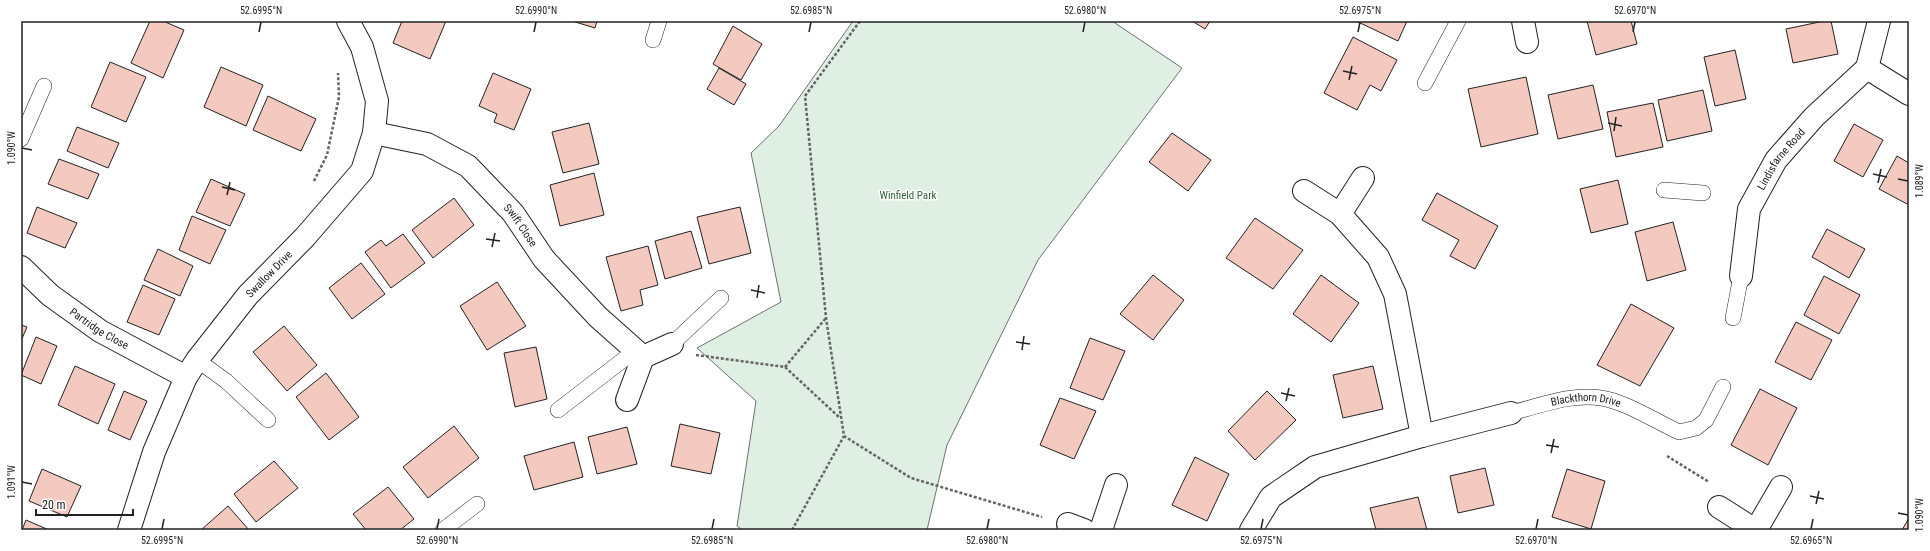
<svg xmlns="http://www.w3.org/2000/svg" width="1930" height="551" font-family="'Roboto Condensed',sans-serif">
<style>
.green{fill:#e0efe3;stroke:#6f6f6f}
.building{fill:#f3c9c0;stroke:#222}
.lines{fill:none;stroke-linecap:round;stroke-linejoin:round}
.lane-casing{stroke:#222;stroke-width:16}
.street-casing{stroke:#222;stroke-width:24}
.path{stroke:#646464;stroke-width:2.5;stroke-dasharray:3 2;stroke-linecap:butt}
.lane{stroke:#fff;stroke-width:15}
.street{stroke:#fff;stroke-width:22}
.ticks{fill:none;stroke:#222;stroke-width:1.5}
.labels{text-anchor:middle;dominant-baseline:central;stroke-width:3;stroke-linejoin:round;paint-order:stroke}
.street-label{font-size:11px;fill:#222;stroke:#fff}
.park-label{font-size:11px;fill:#2f5e38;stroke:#fff}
.neatline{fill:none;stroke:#222;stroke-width:1.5}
.ticks-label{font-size:10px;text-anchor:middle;fill:#222}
</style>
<rect width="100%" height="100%" fill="#fff"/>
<path class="green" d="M 853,21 L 1112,21 L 1182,68 L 1038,260 L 947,445 L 927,530 L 743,530 L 737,526 L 756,401 L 697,348 L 781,302 L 751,153 L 779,126 Z"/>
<path class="building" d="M 150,21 L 163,21 L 184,30 L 163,78 L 131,63 Z
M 402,21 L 446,21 L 430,59 L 393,43 Z
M 572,21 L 597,21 L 595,28 Z
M 1192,21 L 1210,21 L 1205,29 Z
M 1356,21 L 1407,21 L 1398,41 Z
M 1587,21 L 1631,21 L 1637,44 L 1596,55 Z
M 1824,21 L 1831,21 L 1838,54 L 1793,63 L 1786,29 Z
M 733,26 L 762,44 L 741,80 L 713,64 Z
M 1353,37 L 1397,60 L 1381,91 L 1370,85 L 1357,110 L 1324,93 Z
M 1735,50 L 1746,99 L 1715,106 L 1704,57 Z
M 110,62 L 146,77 L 126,122 L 91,107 Z
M 221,67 L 263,85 L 246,126 L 204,107 Z
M 719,68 L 746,84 L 734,105 L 707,89 Z
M 493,73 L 531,89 L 514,130 L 494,122 L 497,114 L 479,106 Z
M 1526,77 L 1538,134 L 1481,147 L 1468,89 Z
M 1593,85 L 1603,129 L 1558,139 L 1548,95 Z
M 1703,90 L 1712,131 L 1667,141 L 1658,100 Z
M 268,96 L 316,119 L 301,151 L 253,130 Z
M 1653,103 L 1663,147 L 1616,157 L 1607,112 Z
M 589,123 L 599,164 L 563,173 L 552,132 Z
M 1854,124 L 1883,140 L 1863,177 L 1834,161 Z
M 77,127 L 119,143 L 108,168 L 67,151 Z
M 1172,133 L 1211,160 L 1188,191 L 1149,162 Z
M 1897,156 L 1909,163 L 1909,205 L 1879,189 Z
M 59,159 L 99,174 L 88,199 L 48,184 Z
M 594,173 L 604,215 L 560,226 L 550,185 Z
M 211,179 L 245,194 L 230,226 L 196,212 Z
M 1618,180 L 1628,224 L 1591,233 L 1580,189 Z
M 1437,193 L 1498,226 L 1475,269 L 1450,256 L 1459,240 L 1422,220 Z
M 454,198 L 474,225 L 433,258 L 412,230 Z
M 37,207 L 77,223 L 65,248 L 27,233 Z
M 740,207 L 751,253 L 709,264 L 697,217 Z
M 192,216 L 226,230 L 210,264 L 179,250 Z
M 1255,218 L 1303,250 L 1273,289 L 1226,258 Z
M 1673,222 L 1686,270 L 1647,281 L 1635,232 Z
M 1827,229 L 1865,249 L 1849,278 L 1812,257 Z
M 691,231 L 702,268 L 665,279 L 655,241 Z
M 403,234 L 425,263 L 391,288 L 365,252 L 381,240 L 386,246 Z
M 648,246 L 658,285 L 640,290 L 643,305 L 621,311 L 606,257 Z
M 158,249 L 193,266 L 180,296 L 144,280 Z
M 361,263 L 385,294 L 352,319 L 329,288 Z
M 1153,275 L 1184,300 L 1153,340 L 1120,314 Z
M 1321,275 L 1359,303 L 1331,342 L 1293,314 Z
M 1824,276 L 1860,295 L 1839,334 L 1804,315 Z
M 497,282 L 526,326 L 487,350 L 460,306 Z
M 143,285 L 175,299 L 159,335 L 127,322 Z
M 1631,304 L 1674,328 L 1640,386 L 1597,365 Z
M 1796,322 L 1832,340 L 1811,380 L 1775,362 Z
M 21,325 L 27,327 L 21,341 Z
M 284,326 L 317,365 L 287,391 L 253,352 Z
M 36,337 L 57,346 L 41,384 L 21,375 Z
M 1090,338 L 1125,351 L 1103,400 L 1070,388 Z
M 536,347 L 547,399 L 515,407 L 504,353 Z
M 75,366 L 115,384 L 98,424 L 58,405 Z
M 1373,366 L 1383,409 L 1343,418 L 1333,375 Z
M 326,373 L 359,417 L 329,440 L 296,397 Z
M 1760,389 L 1797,408 L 1768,465 L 1731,445 Z
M 124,391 L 147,401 L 130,440 L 108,430 Z
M 1267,391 L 1296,420 L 1255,460 L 1228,431 Z
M 1060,398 L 1096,411 L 1074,459 L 1040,445 Z
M 680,424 L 720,433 L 711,474 L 671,466 Z
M 454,426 L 479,458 L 428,498 L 403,467 Z
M 627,427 L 637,464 L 597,474 L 588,437 Z
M 574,442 L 583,477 L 534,490 L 524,456 Z
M 1195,457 L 1229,474 L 1207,521 L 1172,505 Z
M 274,461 L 298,488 L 256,522 L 234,494 Z
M 1485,468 L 1494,505 L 1458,513 L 1450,476 Z
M 42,469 L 81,486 L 67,517 L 29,501 Z
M 1567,469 L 1605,481 L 1591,529 L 1552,517 Z
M 388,487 L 414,519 L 400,530 L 366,530 L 353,514 Z
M 1418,497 L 1427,530 L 1376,530 L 1370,508 Z
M 228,506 L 249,530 L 201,530 Z
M 1909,518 L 1909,530 L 1902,530 Z
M 26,520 L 49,530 L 22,530 Z"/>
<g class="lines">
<defs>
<g id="lane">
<path d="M 653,40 L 659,21"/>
<path d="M 1425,83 L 1458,21"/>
<path d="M 21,139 L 44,86"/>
<path d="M 1664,190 L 1703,193"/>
<path d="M 1733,318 L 1741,276"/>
<path d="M 672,344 L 721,298"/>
<path d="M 197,360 L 226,381 L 268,420"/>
<path d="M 558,410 L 636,350"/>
<path id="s1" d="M 1511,413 C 1539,406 1572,393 1601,398 C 1624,401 1657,422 1679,432 L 1696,428 L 1706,420 L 1723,387"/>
<path d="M 443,530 L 477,504"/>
</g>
<g id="street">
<path d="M 1523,21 L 1527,42"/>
<path d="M 1867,68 L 1909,94"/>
<path id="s2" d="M 374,133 L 427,144 L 468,166 L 513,213 L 544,259 L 598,317 L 643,357"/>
<path d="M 1304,191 L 1340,214 L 1378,257 L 1395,294 L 1422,436"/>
<path d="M 1340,214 L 1363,178"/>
<path id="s3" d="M 21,267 L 50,295 L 100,331 L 186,377"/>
<path id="s4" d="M 1741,276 L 1749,209 L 1776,160 L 1814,117 L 1867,68 L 1879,21"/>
<path d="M 627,400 L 643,357 L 672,344"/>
<path d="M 1719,507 L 1755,530"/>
<path d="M 1068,524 L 1084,530"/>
<path id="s5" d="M 129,530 L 154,452 L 186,377 L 197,360 L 248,295 L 305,237 L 362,171 L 374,133 L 377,101 L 362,47 L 348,21"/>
<path d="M 1101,530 L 1116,485"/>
<path d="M 1251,530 L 1271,497 L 1315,467 L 1422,436 L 1511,413"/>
<path d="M 1756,530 L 1781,487"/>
</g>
</defs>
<use href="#lane" class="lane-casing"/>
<use href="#street" class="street-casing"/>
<path class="path" d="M 860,21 L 805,96 L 826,318 L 844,436 L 911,478 L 1042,517
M 314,181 L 327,155 L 339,97 L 338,73
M 696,355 L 785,367 L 840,418
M 785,367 L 826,318
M 1667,456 L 1709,482
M 792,530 L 844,436"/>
<use href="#lane" class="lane"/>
<use href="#street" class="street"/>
</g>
<path class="ticks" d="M 259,32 L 261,22M 534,32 L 536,22M 809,32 L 811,22M 1083,32 L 1085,22M 1358,32 L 1360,22M 1633,32 L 1635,22M 1343,71 L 1357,74M 1349,80 L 1352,66M 1608,123 L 1622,126M 1614,131 L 1616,117M 22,148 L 32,150M 1873,174 L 1887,177M 1898,179 L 1908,181M 1878,183 L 1881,169M 222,187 L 235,190M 227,195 L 230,182M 486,239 L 500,241M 492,247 L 495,233M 751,290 L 765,293M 757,298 L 759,285M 1016,342 L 1030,344M 1022,350 L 1024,336M 1281,393 L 1295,396M 1286,401 L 1289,388M 1546,445 L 1559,447M 1551,453 L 1554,439M 22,482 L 32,484M 1810,496 L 1824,499M 1816,504 L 1819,491M 1898,513 L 1908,515M 162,529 L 164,519M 437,529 L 439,519M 712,529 L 714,519M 987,529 L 989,519M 1261,529 L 1263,519M 1536,529 L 1538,519M 1811,529 L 1813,519"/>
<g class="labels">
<g class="street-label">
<text stroke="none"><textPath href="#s4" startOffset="127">Lindisfarne Road</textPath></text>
<text stroke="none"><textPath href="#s2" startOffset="180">Swift Close</textPath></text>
<text stroke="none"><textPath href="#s5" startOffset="296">Swallow Drive</textPath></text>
<text stroke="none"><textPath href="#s3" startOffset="100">Partridge Close</textPath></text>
<text stroke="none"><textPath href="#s1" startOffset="77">Blackthorn Drive</textPath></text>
</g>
<g class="park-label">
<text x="908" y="195">Winfield Park</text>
</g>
</g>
<rect width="1930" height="551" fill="none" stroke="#ffffff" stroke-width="44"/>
<path d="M36 509v6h97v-6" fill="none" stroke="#222222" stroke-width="2"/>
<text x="42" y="509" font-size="12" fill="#222222" stroke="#ffffff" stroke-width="3" paint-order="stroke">20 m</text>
<rect x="22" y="22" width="1886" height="507" class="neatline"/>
<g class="ticks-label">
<text x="261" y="14">52.6995°N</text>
<text x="536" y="14">52.6990°N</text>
<text x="811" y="14">52.6985°N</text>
<text x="1085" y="14">52.6980°N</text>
<text x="1360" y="14">52.6975°N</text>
<text x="1635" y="14">52.6970°N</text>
<text transform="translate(11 148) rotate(-90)" y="4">1.090°W</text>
<text transform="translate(1919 181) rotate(-90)" y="4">1.089°W</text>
<text transform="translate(11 482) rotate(-90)" y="4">1.091°W</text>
<text transform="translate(1919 515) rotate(-90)" y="4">1.090°W</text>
<text x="162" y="544">52.6995°N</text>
<text x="437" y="544">52.6990°N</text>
<text x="712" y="544">52.6985°N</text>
<text x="987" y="544">52.6980°N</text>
<text x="1261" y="544">52.6975°N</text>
<text x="1536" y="544">52.6970°N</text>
<text x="1811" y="544">52.6965°N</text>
</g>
</svg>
